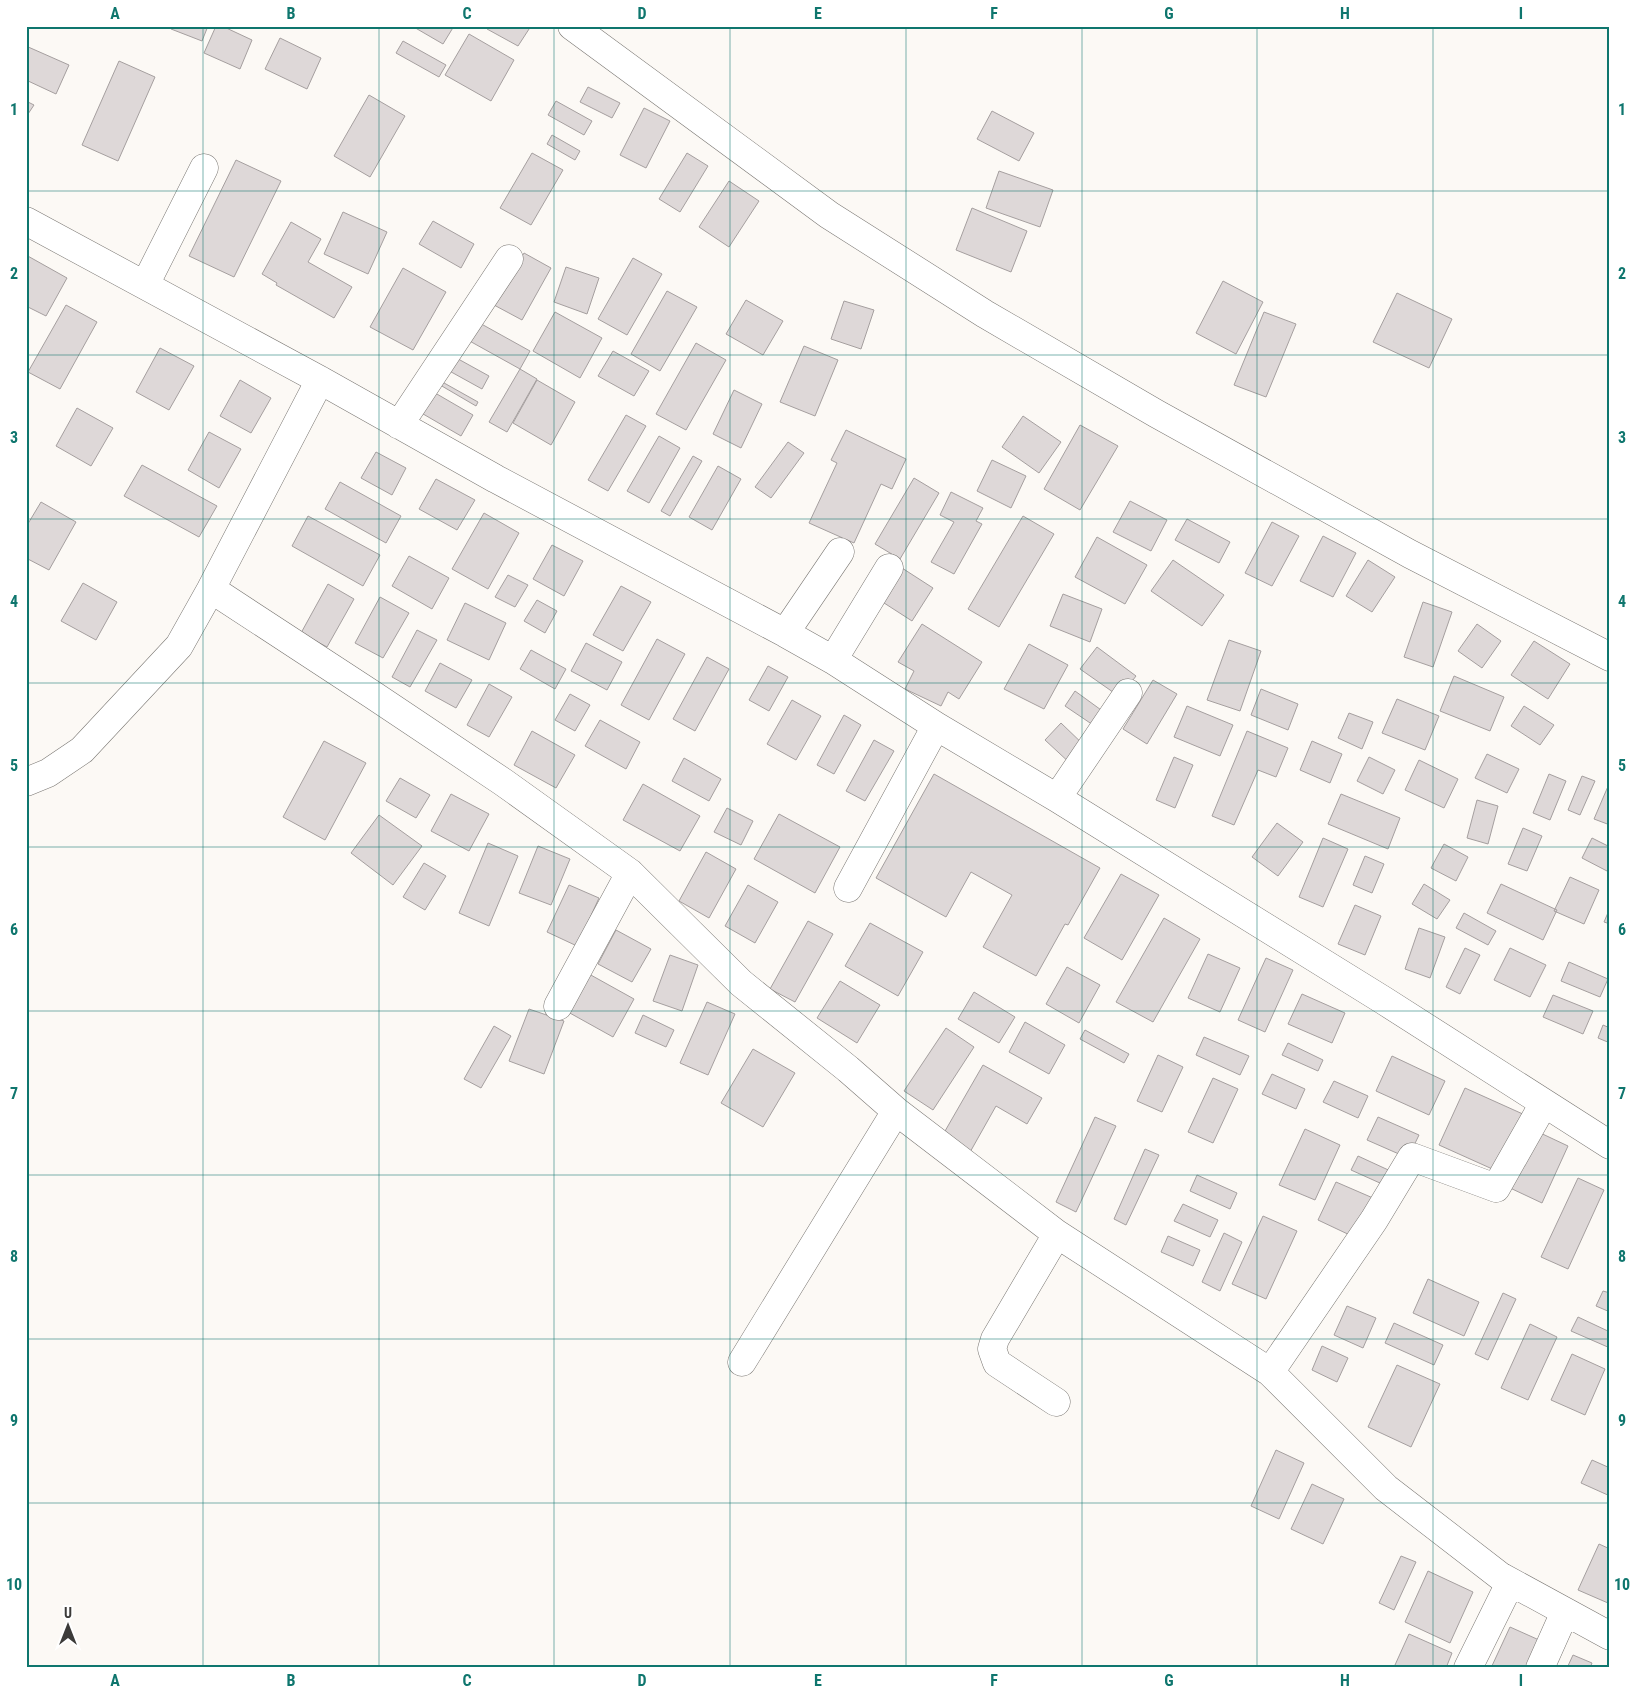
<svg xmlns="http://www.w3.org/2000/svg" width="1636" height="1694" font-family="'Roboto Condensed',sans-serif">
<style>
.building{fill:#ded8d8;stroke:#a59f9f}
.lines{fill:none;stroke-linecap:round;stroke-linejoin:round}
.minor-casing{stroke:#7a7773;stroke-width:29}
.minor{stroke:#fff;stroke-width:28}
.grid{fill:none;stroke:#0f766e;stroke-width:1;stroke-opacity:0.55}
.neatline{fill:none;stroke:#0f766e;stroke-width:2}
.grid-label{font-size:16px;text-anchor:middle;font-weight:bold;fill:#0f766e}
</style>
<rect width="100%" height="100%" fill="#fcf9f5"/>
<path class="building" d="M 172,26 L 208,26 L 202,41 L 171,29 Z
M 216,26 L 222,26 L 252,40 L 240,69 L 204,53 Z
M 412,26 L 454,26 L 443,44 Z
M 489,26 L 531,26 L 518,46 L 487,29 Z
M 469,34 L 514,60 L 491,101 L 445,75 Z
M 280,38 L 321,58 L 307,89 L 265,69 Z
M 403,41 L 446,65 L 439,77 L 396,53 Z
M 26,46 L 69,65 L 56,94 L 26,80 Z
M 119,61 L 155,77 L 118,161 L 82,145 Z
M 588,87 L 620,103 L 612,118 L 580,102 Z
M 369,95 L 405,116 L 370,177 L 334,156 Z
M 26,101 L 34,105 L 26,117 Z
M 556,101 L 592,121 L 584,135 L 548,115 Z
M 644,108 L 670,121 L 646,168 L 620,155 Z
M 992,111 L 1034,133 L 1019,161 L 977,139 Z
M 552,135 L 580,151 L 575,160 L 547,144 Z
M 532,153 L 563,170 L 531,225 L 500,208 Z
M 687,153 L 708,166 L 680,212 L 659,199 Z
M 236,160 L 281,181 L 234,277 L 189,256 Z
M 999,171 L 1053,190 L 1040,227 L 986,208 Z
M 729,181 L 759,201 L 729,247 L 699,227 Z
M 972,208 L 1027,231 L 1011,272 L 956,250 Z
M 343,212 L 387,232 L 368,274 L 324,254 Z
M 433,221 L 474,244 L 461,268 L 419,244 Z
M 291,222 L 321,239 L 308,262 L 352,287 L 334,318 L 276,285 L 277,283 L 262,274 Z
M 524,253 L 551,268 L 522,320 L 494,305 Z
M 26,255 L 67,278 L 46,316 L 26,306 Z
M 633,258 L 662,274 L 627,335 L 598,319 Z
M 566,267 L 599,278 L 587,314 L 554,302 Z
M 403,268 L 446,292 L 413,350 L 370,327 Z
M 1223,281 L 1263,302 L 1236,354 L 1196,333 Z
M 667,291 L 697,307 L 660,371 L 631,354 Z
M 1397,293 L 1452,319 L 1429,368 L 1373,342 Z
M 746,300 L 783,321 L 763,355 L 726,334 Z
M 844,301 L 874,310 L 861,349 L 831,339 Z
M 66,305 L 97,322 L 60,389 L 28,372 Z
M 555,312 L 602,338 L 580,378 L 533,351 Z
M 1264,312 L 1296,324 L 1266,397 L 1234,385 Z
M 476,321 L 530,351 L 520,369 L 466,339 Z
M 696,343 L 726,360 L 686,430 L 656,414 Z
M 804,346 L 838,360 L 815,416 L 780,402 Z
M 160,348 L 194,366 L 169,410 L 136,392 Z
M 613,351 L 649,371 L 634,396 L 598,376 Z
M 451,355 L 489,376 L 482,389 L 444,368 Z
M 520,369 L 537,379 L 507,432 L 489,422 Z
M 437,379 L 478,402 L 476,406 L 435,382 Z
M 240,380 L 271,398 L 251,433 L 220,416 Z
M 537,380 L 575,402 L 551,445 L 513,423 Z
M 430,390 L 473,415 L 461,436 L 418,411 Z
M 734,390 L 762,404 L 741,448 L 713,434 Z
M 77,408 L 113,428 L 91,466 L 56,446 Z
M 626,415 L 646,426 L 608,491 L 588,480 Z
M 1023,416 L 1061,442 L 1039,473 L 1002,447 Z
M 1080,425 L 1118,446 L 1080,510 L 1044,489 Z
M 846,430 L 906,459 L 892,489 L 881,484 L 854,543 L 809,523 L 837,463 L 831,460 Z
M 209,432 L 241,449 L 219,488 L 188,470 Z
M 659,436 L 680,448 L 649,503 L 627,491 Z
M 788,442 L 804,453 L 771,498 L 755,487 Z
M 376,452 L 406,468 L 392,495 L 361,478 Z
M 693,456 L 702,461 L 670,516 L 661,511 Z
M 992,460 L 1026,476 L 1011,508 L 977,491 Z
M 142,465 L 217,506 L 199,537 L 124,496 Z
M 718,466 L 741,479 L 712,530 L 689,517 Z
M 914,478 L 939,493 L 900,559 L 875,544 Z
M 436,479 L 475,500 L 457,530 L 419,509 Z
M 340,482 L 401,516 L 386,543 L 325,509 Z
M 951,492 L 983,508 L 976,521 L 982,524 L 954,574 L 931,562 L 954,522 L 940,515 Z
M 1130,501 L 1167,520 L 1151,551 L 1113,532 Z
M 41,502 L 76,522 L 49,570 L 26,558 L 26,527 Z
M 484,513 L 519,533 L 488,589 L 452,569 Z
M 308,516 L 380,555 L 363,586 L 292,546 Z
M 1023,516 L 1054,534 L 999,627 L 968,609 Z
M 1187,519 L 1230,542 L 1219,563 L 1175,540 Z
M 1272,522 L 1299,536 L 1272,586 L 1245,573 Z
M 1323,536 L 1356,553 L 1333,597 L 1300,581 Z
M 1097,537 L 1147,565 L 1125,604 L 1075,577 Z
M 552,545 L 583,561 L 564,596 L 533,579 Z
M 409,556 L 449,578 L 432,609 L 392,586 Z
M 1173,560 L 1224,595 L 1202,626 L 1151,591 Z
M 1368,560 L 1395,577 L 1372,612 L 1346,596 Z
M 902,568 L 933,588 L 912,621 L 881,601 Z
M 508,575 L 528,585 L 515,607 L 495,597 Z
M 83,583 L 117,602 L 96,640 L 61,621 Z
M 328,584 L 354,599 L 327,647 L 301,633 Z
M 621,586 L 651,602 L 623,651 L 593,635 Z
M 1063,594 L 1102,609 L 1090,642 L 1050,626 Z
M 380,597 L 409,613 L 383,658 L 355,643 Z
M 537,600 L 557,611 L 545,633 L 524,621 Z
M 1423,602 L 1452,612 L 1433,667 L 1404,657 Z
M 465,603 L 506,623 L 489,660 L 447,640 Z
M 922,624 L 982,662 L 959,699 L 948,692 L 941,706 L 905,689 L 914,671 L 898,662 Z
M 1477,624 L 1501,641 L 1482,668 L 1458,651 Z
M 417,630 L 437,640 L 410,687 L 392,677 Z
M 657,639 L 685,654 L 649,720 L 621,705 Z
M 1229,640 L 1261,651 L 1240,711 L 1207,700 Z
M 1534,641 L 1570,664 L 1548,699 L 1511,675 Z
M 586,643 L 622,662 L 607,690 L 571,671 Z
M 1029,644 L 1068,665 L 1044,709 L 1004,689 Z
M 1097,647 L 1136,676 L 1120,697 L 1080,669 Z
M 531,650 L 566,669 L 555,689 L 520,669 Z
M 707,657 L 729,669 L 695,731 L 673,719 Z
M 440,663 L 472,680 L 456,708 L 425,691 Z
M 768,666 L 788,677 L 769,711 L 749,700 Z
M 1454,676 L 1504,697 L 1490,731 L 1440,711 Z
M 1153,680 L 1177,694 L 1147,744 L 1123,729 Z
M 489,684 L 512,697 L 489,737 L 467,725 Z
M 1261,689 L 1298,704 L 1288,730 L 1251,715 Z
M 1075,691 L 1108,715 L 1099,729 L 1065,706 Z
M 570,694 L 590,705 L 575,731 L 555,720 Z
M 1397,699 L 1439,716 L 1425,750 L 1382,733 Z
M 792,700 L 821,716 L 796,760 L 767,744 Z
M 1187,706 L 1233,725 L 1220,756 L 1174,737 Z
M 1524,706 L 1554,725 L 1540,745 L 1511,726 Z
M 1349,713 L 1373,722 L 1362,749 L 1338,738 Z
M 844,715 L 861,725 L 834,774 L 817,765 Z
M 600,720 L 640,742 L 626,769 L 585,746 Z
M 1061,723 L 1087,748 L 1072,765 L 1045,740 Z
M 532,731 L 575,755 L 556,788 L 514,765 Z
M 1247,731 L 1288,748 L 1276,777 L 1258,770 L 1234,825 L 1212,816 Z
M 874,740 L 894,751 L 865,801 L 846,791 Z
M 324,741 L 366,763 L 325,840 L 283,817 Z
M 1312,741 L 1342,754 L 1330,783 L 1300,770 Z
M 1487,754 L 1519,769 L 1507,793 L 1475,778 Z
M 1174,757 L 1193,765 L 1175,808 L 1156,800 Z
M 1369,757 L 1395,770 L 1383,794 L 1357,781 Z
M 684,758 L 721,779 L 709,801 L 672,781 Z
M 1419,760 L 1458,779 L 1444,808 L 1405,790 Z
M 934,774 L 1100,868 L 1068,925 L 1065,924 L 1036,976 L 983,947 L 1012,895 L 971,872 L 946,917 L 876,878 Z
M 1549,774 L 1566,781 L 1550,820 L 1533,813 Z
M 1582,776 L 1595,781 L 1580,815 L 1568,810 Z
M 400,778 L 430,795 L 416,818 L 386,801 Z
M 643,784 L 700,816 L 680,851 L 623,820 Z
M 1609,784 L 1610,785 L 1610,825 L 1594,819 Z
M 451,794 L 489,814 L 469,851 L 431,831 Z
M 1341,794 L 1400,818 L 1388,849 L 1328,824 Z
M 1477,800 L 1498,806 L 1488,844 L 1467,838 Z
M 727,808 L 753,821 L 741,845 L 714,832 Z
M 779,814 L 840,847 L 815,893 L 754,859 Z
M 379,815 L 422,846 L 393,885 L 351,853 Z
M 1277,823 L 1303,842 L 1278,876 L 1252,857 Z
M 1523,828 L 1542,836 L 1527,871 L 1508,864 Z
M 1323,838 L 1348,849 L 1323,907 L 1299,897 Z
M 1592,838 L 1610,847 L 1610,865 L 1607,871 L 1582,858 Z
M 488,843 L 518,856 L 489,926 L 459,913 Z
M 1444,844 L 1468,857 L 1456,881 L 1431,868 Z
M 538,846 L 570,859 L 551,905 L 519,893 Z
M 706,852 L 736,869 L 709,918 L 679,901 Z
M 1365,856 L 1384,864 L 1372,893 L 1353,885 Z
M 424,863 L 446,876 L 425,910 L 403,897 Z
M 1121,874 L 1159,895 L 1122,960 L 1084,938 Z
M 1570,877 L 1599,890 L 1584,924 L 1554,911 Z
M 1424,884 L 1450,900 L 1437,919 L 1412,904 Z
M 1501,884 L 1557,910 L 1543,940 L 1487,913 Z
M 569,885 L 599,898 L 577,946 L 547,932 Z
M 748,885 L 778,902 L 755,943 L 725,926 Z
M 1355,905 L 1381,916 L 1365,955 L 1338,944 Z
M 1610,908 L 1610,924 L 1604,922 Z
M 1464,913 L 1496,931 L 1488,945 L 1456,928 Z
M 1164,918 L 1200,939 L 1153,1022 L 1116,1002 Z
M 808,921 L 833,934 L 795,1002 L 770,989 Z
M 870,923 L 923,952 L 898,996 L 845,966 Z
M 1419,928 L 1445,937 L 1430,978 L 1405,969 Z
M 616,930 L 651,949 L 632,982 L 598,964 Z
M 1465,948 L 1480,955 L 1460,994 L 1446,987 Z
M 1510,948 L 1546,965 L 1530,997 L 1494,980 Z
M 1208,954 L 1240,968 L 1220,1012 L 1188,998 Z
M 670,955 L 698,965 L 682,1011 L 653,1001 Z
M 1266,958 L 1293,970 L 1265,1032 L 1238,1020 Z
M 1569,962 L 1608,979 L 1600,997 L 1561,981 Z
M 1067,967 L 1100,985 L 1079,1023 L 1046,1004 Z
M 589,974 L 634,999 L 613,1037 L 568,1012 Z
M 840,981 L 880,1005 L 857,1043 L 817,1018 Z
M 974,992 L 1015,1017 L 999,1043 L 958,1019 Z
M 1302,994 L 1345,1013 L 1332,1043 L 1288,1024 Z
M 1553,995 L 1593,1011 L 1583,1034 L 1543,1017 Z
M 707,1002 L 735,1014 L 708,1075 L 680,1063 Z
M 529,1009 L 564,1021 L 544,1074 L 509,1061 Z
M 643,1015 L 674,1030 L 666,1047 L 635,1033 Z
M 1025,1022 L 1065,1045 L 1049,1074 L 1009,1052 Z
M 1603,1025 L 1610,1028 L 1610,1043 L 1598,1038 Z
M 494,1026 L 511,1036 L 481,1088 L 464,1079 Z
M 946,1028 L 974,1047 L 933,1110 L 904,1091 Z
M 1085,1030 L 1129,1054 L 1124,1063 L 1080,1039 Z
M 1204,1037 L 1249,1056 L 1240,1075 L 1196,1055 Z
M 1288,1043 L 1323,1060 L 1318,1071 L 1282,1055 Z
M 753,1049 L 795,1073 L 763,1127 L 721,1103 Z
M 1158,1055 L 1183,1067 L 1162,1112 L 1137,1101 Z
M 1392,1056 L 1445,1081 L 1429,1115 L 1376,1091 Z
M 983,1065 L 1042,1098 L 1027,1124 L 996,1106 L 969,1154 L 941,1138 Z
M 1272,1074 L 1305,1089 L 1296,1109 L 1262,1094 Z
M 1213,1078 L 1238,1089 L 1213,1143 L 1188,1132 Z
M 1334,1081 L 1368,1096 L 1358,1118 L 1323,1102 Z
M 1465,1088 L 1525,1115 L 1499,1172 L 1439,1145 Z
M 1095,1117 L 1116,1126 L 1076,1212 L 1056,1202 Z
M 1378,1117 L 1419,1135 L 1408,1158 L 1367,1140 Z
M 1305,1129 L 1340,1145 L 1315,1200 L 1279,1185 Z
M 1534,1130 L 1568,1146 L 1542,1203 L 1508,1187 Z
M 1145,1149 L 1159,1155 L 1126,1225 L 1114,1219 Z
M 1358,1156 L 1397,1174 L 1391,1188 L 1351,1170 Z
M 1197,1175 L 1237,1193 L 1230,1209 L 1190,1191 Z
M 1578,1178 L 1604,1190 L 1568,1269 L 1541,1257 Z
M 1336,1182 L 1373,1198 L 1354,1237 L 1318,1220 Z
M 1183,1204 L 1218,1220 L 1210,1237 L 1174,1221 Z
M 1263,1216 L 1297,1231 L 1266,1299 L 1232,1284 Z
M 1224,1233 L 1242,1242 L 1220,1291 L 1202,1282 Z
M 1168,1236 L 1200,1250 L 1193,1266 L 1161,1252 Z
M 1428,1279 L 1479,1302 L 1464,1336 L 1413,1313 Z
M 1603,1291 L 1610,1293 L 1610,1312 L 1596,1306 Z
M 1503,1293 L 1516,1299 L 1488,1360 L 1475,1354 Z
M 1347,1306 L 1376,1318 L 1363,1348 L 1334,1335 Z
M 1578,1317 L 1610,1332 L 1610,1348 L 1571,1331 Z
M 1394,1323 L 1443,1345 L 1434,1365 L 1385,1343 Z
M 1530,1324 L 1557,1337 L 1528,1400 L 1501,1388 Z
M 1322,1346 L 1348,1358 L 1337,1382 L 1312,1370 Z
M 1572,1354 L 1605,1369 L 1585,1415 L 1551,1400 Z
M 1397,1365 L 1440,1384 L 1411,1447 L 1368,1427 Z
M 1276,1450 L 1304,1463 L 1279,1519 L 1251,1506 Z
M 1592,1460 L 1610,1468 L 1610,1496 L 1581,1483 Z
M 1312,1484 L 1344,1499 L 1323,1544 L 1291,1529 Z
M 1599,1544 L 1610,1549 L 1610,1598 L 1608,1603 L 1578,1590 Z
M 1401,1556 L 1416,1562 L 1394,1610 L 1379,1603 Z
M 1428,1571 L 1473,1592 L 1450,1643 L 1405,1622 Z
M 1510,1627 L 1548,1644 L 1537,1668 L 1491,1668 Z
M 1409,1634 L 1452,1653 L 1446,1668 L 1401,1668 L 1395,1665 Z
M 1573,1655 L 1592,1663 L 1590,1668 L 1567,1668 Z"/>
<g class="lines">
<defs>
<path id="minor" d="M 572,26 L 829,215 L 985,314 L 1157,414 L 1410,554 L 1610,657
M 26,221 L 320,380 L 496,479 L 785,633 L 833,660 L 936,726 L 1057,798 L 1383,1000 L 1610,1145
M 145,285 L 204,168
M 399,425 L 509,259
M 211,589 L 373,695 L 503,782 L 630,873 L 741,983 L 848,1069 L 896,1111 L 1057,1234 L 1270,1372 L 1386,1488 L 1500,1576 L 1610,1636
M 785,633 L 840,552
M 833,660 L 889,568
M 26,782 L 48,773 L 82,750 L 179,646 L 211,589 L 320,380
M 1057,798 L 1128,693
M 848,888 L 936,726
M 558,1006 L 630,873
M 742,1362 L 896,1111
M 1270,1372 L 1374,1220 L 1412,1157 L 1496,1188 L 1544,1103
M 1056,1402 L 997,1363 L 992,1349 L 995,1339 L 1057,1234
M 1468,1668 L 1510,1583
M 1540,1668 L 1565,1612"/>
</defs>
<use href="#minor" class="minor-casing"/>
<use href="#minor" class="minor"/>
</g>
<path class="grid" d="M 203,26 L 203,1668M 379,26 L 379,1668M 554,26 L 554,1668M 730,26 L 730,1668M 906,26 L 906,1668M 1082,26 L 1082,1668M 1257,26 L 1257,1668M 1433,26 L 1433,1668M 26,191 L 1610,191M 26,355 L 1610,355M 26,519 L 1610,519M 26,683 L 1610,683M 26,847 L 1610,847M 26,1011 L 1610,1011M 26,1175 L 1610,1175M 26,1339 L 1610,1339M 26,1503 L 1610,1503"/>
<rect width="1636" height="1694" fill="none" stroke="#ffffff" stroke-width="55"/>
<g transform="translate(68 1626)" stroke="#ffffff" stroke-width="4" paint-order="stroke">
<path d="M0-4L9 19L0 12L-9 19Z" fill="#3c3b39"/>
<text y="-8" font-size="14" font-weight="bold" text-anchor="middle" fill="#3c3b39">U</text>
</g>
<rect x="28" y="28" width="1580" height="1638" class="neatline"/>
<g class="grid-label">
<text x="115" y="19">A</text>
<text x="291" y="19">B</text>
<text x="467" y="19">C</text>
<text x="642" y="19">D</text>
<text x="818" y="19">E</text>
<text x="994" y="19">F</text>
<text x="1169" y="19">G</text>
<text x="1345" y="19">H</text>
<text x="1521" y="19">I</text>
<text x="14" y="115">1</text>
<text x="1622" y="115">1</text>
<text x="14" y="279">2</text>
<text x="1622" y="279">2</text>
<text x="14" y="443">3</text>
<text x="1622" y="443">3</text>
<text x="14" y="607">4</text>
<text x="1622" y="607">4</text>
<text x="14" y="771">5</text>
<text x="1622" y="771">5</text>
<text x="14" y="935">6</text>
<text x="1622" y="935">6</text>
<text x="14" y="1099">7</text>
<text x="1622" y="1099">7</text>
<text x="14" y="1262">8</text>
<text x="1622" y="1262">8</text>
<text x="14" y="1426">9</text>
<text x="1622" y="1426">9</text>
<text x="14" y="1590">10</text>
<text x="1622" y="1590">10</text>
<text x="115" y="1686">A</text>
<text x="291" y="1686">B</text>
<text x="467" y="1686">C</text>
<text x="642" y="1686">D</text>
<text x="818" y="1686">E</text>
<text x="994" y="1686">F</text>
<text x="1169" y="1686">G</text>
<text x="1345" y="1686">H</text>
<text x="1521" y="1686">I</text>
</g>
</svg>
